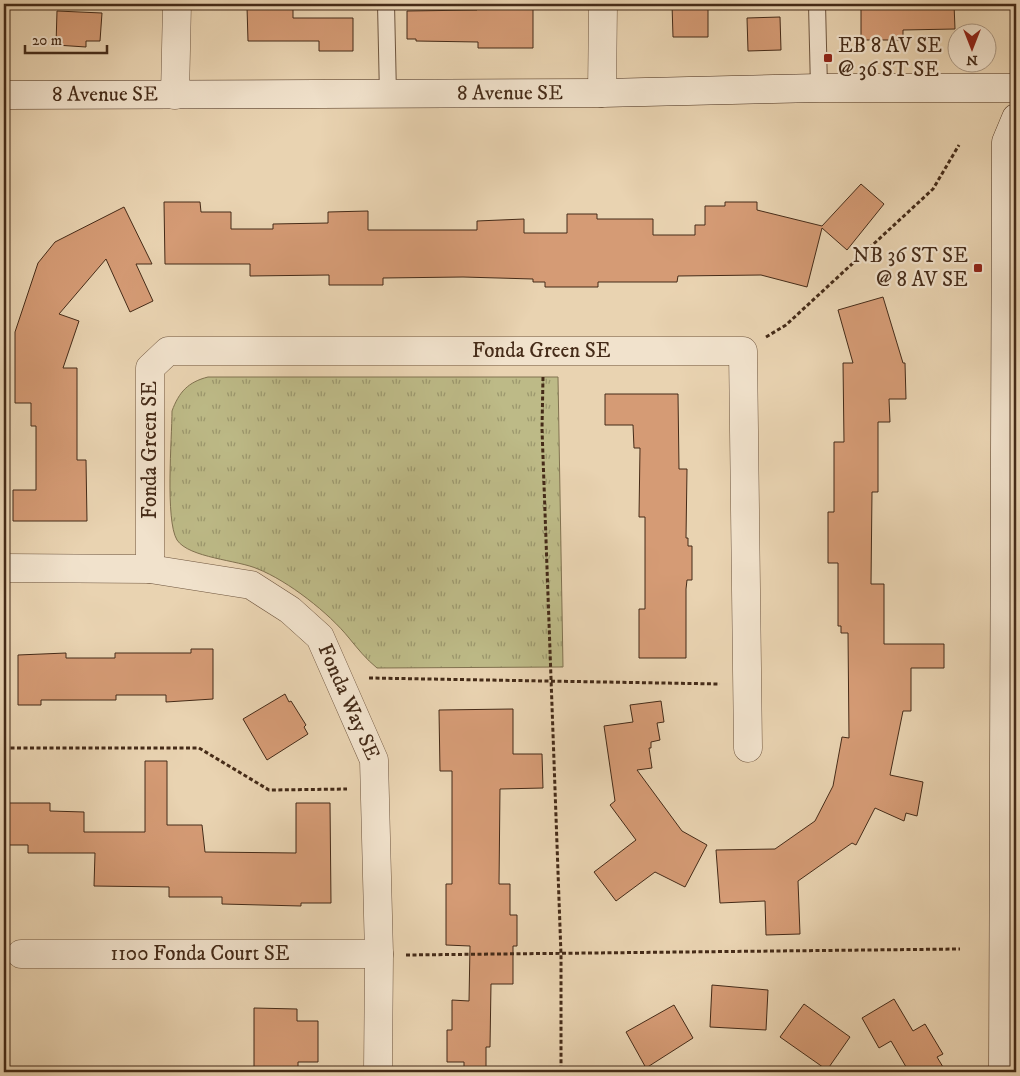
<svg xmlns="http://www.w3.org/2000/svg" width="1020" height="1076" font-family="'IM FELL DW Pica',serif">
<style>
.grass{fill:url(#grass-tufts);stroke:#817250}
.building{fill:#d59b75;stroke:#452b18}
.lines{fill:none;stroke-linecap:round;stroke-linejoin:round}
.lane-casing{stroke:#6e553e;stroke-width:18}
.street-casing{stroke:#6e553e;stroke-width:29}
.secondary-casing{stroke:#452b18;stroke-width:29}
.path{stroke:#452b18;stroke-width:3;stroke-dasharray:4 2.5;stroke-linecap:butt}
.lane{stroke:#f1e2cc;stroke-width:16}
.street{stroke:#f1e2cc;stroke-width:28}
.secondary{stroke:#f1e2cc;stroke-width:28}
.poi-dot{fill:#8f2418;stroke:#f1e2cc;stroke-width:2}
.labels{text-anchor:middle;dominant-baseline:central;stroke-width:4.5;stroke-linejoin:round;paint-order:stroke}
.poi-label{font-size:21px;fill:#452b18;stroke:#f1e2cc;text-anchor:start}
.street-label{font-size:21px;fill:#452b18;stroke:#f1e2cc}
</style>
<defs>
<pattern id="grass-tufts" width="24" height="20" patternUnits="userSpaceOnUse" patternTransform="scale(1.25)"><rect width="24" height="20" fill="#bdba87"/><path d="M3 7l-1-3M5 7V3M7 7l1-3M15 17l-1-3M17 17v-4M19 17l1-3" fill="none" stroke="#9b976d"/></pattern>
</defs>
<rect width="100%" height="100%" fill="#e9d3b1"/>
<filter id="stains"><feTurbulence type="fractalNoise" baseFrequency=".004" numOctaves="4"/><feColorMatrix values="0 0 0 0 .2 0 0 0 0 .09 0 0 0 0 .02 0 0 0 .5 -.17"/></filter>
<radialGradient id="worn" r=".72"><stop offset=".6" stop-color="#630" stop-opacity="0"/><stop offset="1" stop-color="#630" stop-opacity=".3"/></radialGradient>
<path class="grass" d="M 208,377 L 558,377 L 563,667 L 377,668 C 366,659 358,649 349,638 C 329,613 288,581 258,569 C 238,560 189,558 177,540 C 165,520 172,438 172,411 C 179,392 188,382 208,377 Z"/>
<path class="building" d="M 252,4 L 293,4 L 293,18 L 353,18 L 353,51 L 319,51 L 319,41 L 248,41 L 247,7 L 252,7 Z
M 672,4 L 708,4 L 708,37 L 673,37 Z
M 861,4 L 954,4 L 955,29 L 903,30 L 903,40 L 861,40 Z
M 477,6 L 533,6 L 533,48 L 478,48 L 478,42 L 416,41 L 416,39 L 407,39 L 407,11 L 477,10 Z
M 57,11 L 102,13 L 100,41 L 86,41 L 86,47 L 56,45 Z
M 780,17 L 781,50 L 748,51 L 747,18 Z
M 861,184 L 884,204 L 847,250 L 822,228 L 807,287 L 761,275 L 678,276 L 677,282 L 598,282 L 598,287 L 545,287 L 545,282 L 533,282 L 533,279 L 463,277 L 383,278 L 383,285 L 329,285 L 329,275 L 250,276 L 250,264 L 165,264 L 164,202 L 200,202 L 201,212 L 231,212 L 231,229 L 273,229 L 273,224 L 328,223 L 328,212 L 368,211 L 368,230 L 477,230 L 477,221 L 524,219 L 524,233 L 567,233 L 567,214 L 597,214 L 597,219 L 653,219 L 653,235 L 695,235 L 695,225 L 705,225 L 705,206 L 725,206 L 725,202 L 757,202 L 757,210 L 822,226 Z
M 124,207 L 152,264 L 136,264 L 153,301 L 130,312 L 106,259 L 59,314 L 79,321 L 63,368 L 77,368 L 77,460 L 86,460 L 87,521 L 13,521 L 13,490 L 36,490 L 36,426 L 31,426 L 31,403 L 15,403 L 15,332 L 38,263 L 55,242 Z
M 883,297 L 903,363 L 905,363 L 906,399 L 889,399 L 890,422 L 878,422 L 878,492 L 872,492 L 871,584 L 884,584 L 884,644 L 944,644 L 944,668 L 911,668 L 911,711 L 903,711 L 890,775 L 923,782 L 917,816 L 906,813 L 904,821 L 875,808 L 856,845 L 852,843 L 798,881 L 800,934 L 766,935 L 765,901 L 720,903 L 716,850 L 775,849 L 815,821 L 833,786 L 842,737 L 849,738 L 848,633 L 841,633 L 841,626 L 838,626 L 838,563 L 828,563 L 828,512 L 834,512 L 834,442 L 844,442 L 843,363 L 853,363 L 838,310 Z
M 605,394 L 678,394 L 679,469 L 687,469 L 686,538 L 688,538 L 688,546 L 692,546 L 692,580 L 687,580 L 686,589 L 686,658 L 639,658 L 639,609 L 645,609 L 645,517 L 639,517 L 640,448 L 634,448 L 633,425 L 605,425 Z
M 191,649 L 213,649 L 213,699 L 166,702 L 166,695 L 116,695 L 116,700 L 41,700 L 41,705 L 18,705 L 18,655 L 66,653 L 66,658 L 115,658 L 115,653 L 191,653 Z
M 285,694 L 289,702 L 291,701 L 306,725 L 304,727 L 308,734 L 267,760 L 243,719 Z
M 661,701 L 664,722 L 657,723 L 660,740 L 651,742 L 651,748 L 649,748 L 652,768 L 637,770 L 682,831 L 707,845 L 685,887 L 655,872 L 616,901 L 594,872 L 636,840 L 610,805 L 615,801 L 604,726 L 633,722 L 630,705 Z
M 513,709 L 513,754 L 542,754 L 543,788 L 500,789 L 499,884 L 510,884 L 510,915 L 517,915 L 517,946 L 513,946 L 513,984 L 491,984 L 490,1047 L 486,1047 L 486,1072 L 464,1072 L 464,1062 L 447,1062 L 447,1030 L 452,1030 L 452,1000 L 469,1001 L 470,946 L 446,945 L 446,884 L 452,884 L 452,771 L 440,771 L 439,710 Z
M 145,761 L 167,761 L 167,825 L 202,825 L 205,852 L 296,853 L 296,803 L 330,803 L 331,903 L 301,903 L 301,906 L 222,904 L 222,897 L 169,897 L 169,887 L 94,886 L 95,853 L 28,853 L 28,845 L 4,845 L 4,803 L 50,803 L 50,811 L 84,812 L 84,832 L 145,832 Z
M 712,985 L 768,990 L 766,1030 L 710,1027 Z
M 894,999 L 913,1031 L 925,1024 L 943,1054 L 937,1057 L 946,1072 L 909,1072 L 891,1041 L 879,1048 L 862,1018 Z
M 804,1004 L 850,1037 L 827,1070 L 780,1037 Z
M 674,1005 L 693,1038 L 646,1068 L 626,1032 Z
M 254,1008 L 297,1009 L 297,1021 L 318,1021 L 318,1062 L 298,1062 L 298,1072 L 254,1072 Z"/>
<g class="lines">
<defs>
<path id="lane" d="M 386,4 L 388,95
M 817,4 L 819,88"/>
<g id="street">
<path d="M 602,93 L 603,4"/>
<path d="M 175,95 L 177,4"/>
<path id="s1" d="M 4,568 L 150,569 L 251,585 L 290,610 L 320,637 L 374,760 L 379,954 L 378,1072"/>
<path id="s2" d="M 150,569 L 150,368 L 168,351 L 743,351 L 748,748"/>
<path id="s3" d="M 21,954 L 379,954"/>
</g>
<g id="secondary">
<path id="s4" d="M 4,95 L 602,93 L 819,88 L 1016,88"/>
<path d="M 1003,1072 L 1006,142 L 1016,118"/>
</g>
</defs>
<use href="#lane" class="lane-casing"/>
<use href="#street" class="street-casing"/>
<use href="#secondary" class="secondary-casing"/>
<path class="path" d="M 766,337 L 786,325 L 933,189 L 959,145
M 543,377 L 542,429 L 561,955 L 561,1072
M 369,678 L 720,684
M 4,748 L 199,748 L 269,790 L 347,789
M 406,955 L 960,949"/>
<use href="#lane" class="lane"/>
<use href="#street" class="street"/>
<use href="#secondary" class="secondary"/>
</g>
<g class="poi-dot">
<rect x="823" y="53" width="10" height="10" rx="2.5"/>
<rect x="973" y="263" width="10" height="10" rx="2.5"/>
</g>
<g class="labels">
<g class="poi-label">
<text x="838" y="46">EB 8 AV SE<tspan x="838" dy="24">@ 36 ST SE</tspan></text>
<text x="968" y="256" text-anchor="end">NB 36 ST SE<tspan x="968" dy="24">@ 8 AV SE</tspan></text>
</g>
<g class="street-label">
<text stroke="none"><textPath href="#s4" startOffset="506">8 Avenue SE</textPath></text>
<text stroke="none"><textPath href="#s4" startOffset="101">8 Avenue SE</textPath></text>
<text stroke="none"><textPath href="#s2" startOffset="599">Fonda Green SE</textPath></text>
<text transform="translate(150 450) rotate(-90)">Fonda Green SE</text>
<text stroke="none"><textPath href="#s1" startOffset="406">Fonda Way SE</textPath></text>
<text stroke="none"><textPath href="#s3" startOffset="179">1100 Fonda Court SE</textPath></text>
</g>
</g>
<rect width="1020" height="1076" fill="none" stroke="#e9d3b1" stroke-width="20"/>
<rect x="5" y="5" width="1010" height="1066" fill="none" stroke="#452b18" stroke-width="2.5"/>
<rect x="10" y="10" width="1000" height="1056" fill="none" stroke="#452b18"/>
<g transform="translate(972 48) rotate(180)"><circle r="24" fill="#f1e2cc" stroke="#ac9984"/>
<path d="M0-4L9 19L0 12L-9 19Z" fill="#8f2418"/>
<text y="-8" font-size="14" font-weight="bold" text-anchor="middle" fill="#452b18">N</text>
</g>
<path d="M25 45v8h82v-8" fill="none" stroke="#452b18" stroke-width="2.5"/>
<text x="32" y="45" font-size="15" fill="#452b18" stroke="#f1e2cc" stroke-width="4" paint-order="stroke">20 m</text>
<rect width="100%" height="100%" filter="url(#stains)"/>
<rect width="100%" height="100%" fill="url(#worn)"/>
</svg>
